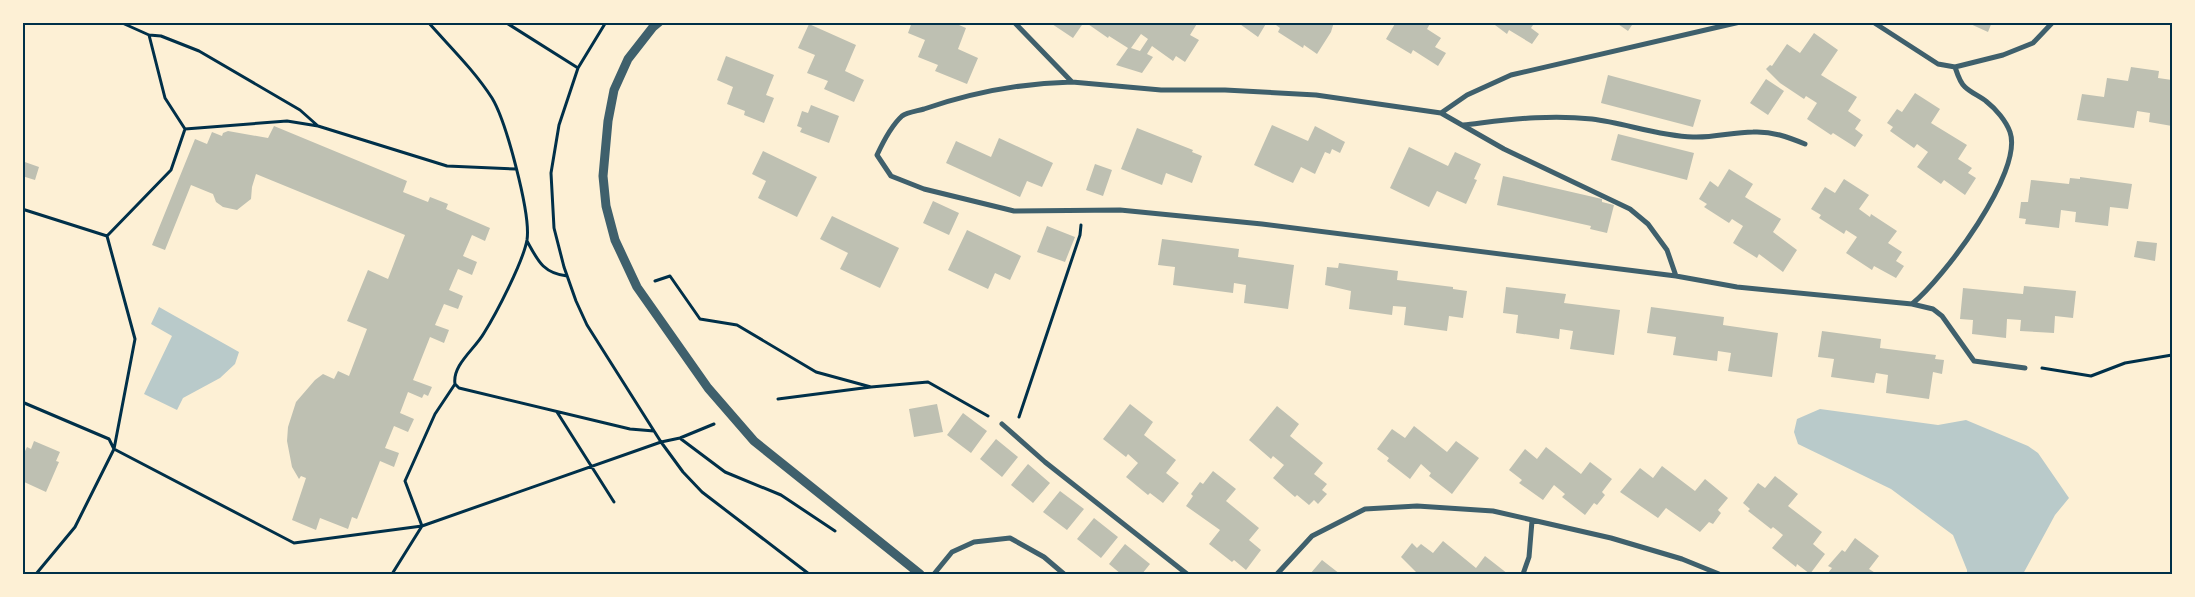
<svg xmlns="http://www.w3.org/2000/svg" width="2195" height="597" font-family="'Roboto Condensed',sans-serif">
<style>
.green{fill:#b9caca}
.building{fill:#bec0b2;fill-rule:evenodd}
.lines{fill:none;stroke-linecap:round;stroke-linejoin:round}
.path{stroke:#003049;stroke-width:3}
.minor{stroke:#3f606c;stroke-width:5}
.tertiary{stroke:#3f606c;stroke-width:9}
.neatline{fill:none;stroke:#003049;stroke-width:2}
</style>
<rect width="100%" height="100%" fill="#fdf0d5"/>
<path class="green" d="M 159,307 L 239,352 L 235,364 L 220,378 L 183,398 L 177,410 L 144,394 L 172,336 L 151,324 Z
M 1820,409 L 1938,425 L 1966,420 L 2028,446 L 2038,453 L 2069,498 L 2055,515 L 2023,574 L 1967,574 L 1967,570 L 1953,535 L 1891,489 L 1798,444 L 1794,432 L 1797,419 Z"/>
<path class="building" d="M 912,22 L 952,22 L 966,28 L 958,49 L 978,58 L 967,84 L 935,71 L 938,65 L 918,57 L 925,40 L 908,33 Z
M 1054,22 L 1084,22 L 1073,38 L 1052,24 Z
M 1085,22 L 1198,22 L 1190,35 L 1199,40 L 1185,62 L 1176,56 L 1173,61 L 1152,46 L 1147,54 L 1153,57 L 1142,73 L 1116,65 L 1128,48 L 1109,36 L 1108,38 ZM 1141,34 L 1148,39 L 1140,51 L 1131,48 Z
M 1237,22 L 1267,22 L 1258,37 Z
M 1272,22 L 1334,22 L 1331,32 L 1317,54 L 1304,45 L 1303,48 L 1278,32 L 1280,28 Z
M 1396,22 L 1431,22 L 1427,29 L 1441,38 L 1435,47 L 1446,53 L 1438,66 L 1413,50 L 1411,54 L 1386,39 Z
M 1491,22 L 1535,22 L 1531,28 L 1539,34 L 1532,44 L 1509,30 L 1507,34 Z
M 1615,22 L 1634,22 L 1628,31 Z
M 1966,22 L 1992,22 L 1988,32 Z
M 809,24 L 856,45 L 845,71 L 864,80 L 854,102 L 824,89 L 828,81 L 807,73 L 815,55 L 798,48 Z
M 1814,33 L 1838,50 L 1821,75 L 1857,97 L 1848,111 L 1861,120 L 1855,129 L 1863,135 L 1855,147 L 1833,133 L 1831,135 L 1807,119 L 1817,103 L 1806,96 L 1804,99 L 1780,83 L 1766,69 L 1770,65 L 1772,66 L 1787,44 L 1800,53 Z
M 726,56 L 774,75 L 766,95 L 774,98 L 764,123 L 744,115 L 745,111 L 727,104 L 733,87 L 717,80 Z
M 2131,67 L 2159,71 L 2158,78 L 2172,80 L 2172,126 L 2149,122 L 2150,113 L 2137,111 L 2134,128 L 2077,120 L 2082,94 L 2104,97 L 2107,78 L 2128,81 Z
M 1608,75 L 1701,100 L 1693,127 L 1601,103 Z
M 1766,79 L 1784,91 L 1768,115 L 1750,103 Z
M 1915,93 L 1940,109 L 1931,123 L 1967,145 L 1958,159 L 1972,168 L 1968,173 L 1976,178 L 1965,195 L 1944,180 L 1941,184 L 1917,167 L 1928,152 L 1917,144 L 1914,148 L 1890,131 L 1893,127 L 1887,123 L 1897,109 L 1902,112 Z
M 811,105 L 839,116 L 829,143 L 800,132 L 802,128 L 797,126 L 802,111 L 808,113 Z
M 1272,125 L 1308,141 L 1315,126 L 1345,142 L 1340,153 L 1332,149 L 1330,154 L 1325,152 L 1315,174 L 1301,167 L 1293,183 L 1254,165 Z
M 274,126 L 407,181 L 403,192 L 428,202 L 430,197 L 448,204 L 446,209 L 490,228 L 485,241 L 472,235 L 463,256 L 477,262 L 472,275 L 458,269 L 449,290 L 463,296 L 458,309 L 444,304 L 435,325 L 449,330 L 444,343 L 430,337 L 413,380 L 432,387 L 428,396 L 424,394 L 422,398 L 408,392 L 400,413 L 414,419 L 408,432 L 394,426 L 385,448 L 399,453 L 394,467 L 380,461 L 357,519 L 352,517 L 348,529 L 320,518 L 316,530 L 292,520 L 306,478 L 301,476 L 299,479 L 292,467 L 287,441 L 288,427 L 296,402 L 315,380 L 323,374 L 334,379 L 338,371 L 349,376 L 367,329 L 347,321 L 368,270 L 388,279 L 405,235 L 256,174 L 252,187 L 251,199 L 237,210 L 223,207 L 216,202 L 213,194 L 191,185 L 165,250 L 152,245 L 195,139 L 207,144 L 212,132 L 222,136 L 223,133 L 228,131 L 268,138 Z
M 1137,128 L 1193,150 L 1192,152 L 1202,156 L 1192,183 L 1166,173 L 1162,185 L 1121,169 Z
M 1618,134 L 1694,153 L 1687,180 L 1611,160 Z
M 999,138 L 1053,163 L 1042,187 L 1027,181 L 1020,197 L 946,163 L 956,141 L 991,157 Z
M 1409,147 L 1448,166 L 1455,152 L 1481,164 L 1474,179 L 1477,180 L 1466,204 L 1437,191 L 1429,207 L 1390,188 Z
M 763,151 L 817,177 L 797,217 L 758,198 L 766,181 L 752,174 Z
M 22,161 L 39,167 L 35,180 L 22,176 Z
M 1095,164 L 1112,170 L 1103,196 L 1086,190 Z
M 1729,169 L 1753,184 L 1745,197 L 1781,219 L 1773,232 L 1797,250 L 1783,272 L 1759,254 L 1757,258 L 1733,243 L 1743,226 L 1732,219 L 1729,223 L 1704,207 L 1707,204 L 1699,199 L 1710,181 L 1718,187 Z
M 1503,176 L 1602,199 L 1602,202 L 1614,205 L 1607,233 L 1590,229 L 1591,226 L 1497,205 Z
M 2080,177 L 2132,184 L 2128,209 L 2110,207 L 2108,226 L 2075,222 L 2076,212 L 2061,210 L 2059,228 L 2025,224 L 2026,219 L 2019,218 L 2021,202 L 2028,202 L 2031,180 L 2069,184 L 2070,178 L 2080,179 Z
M 1844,179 L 1869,195 L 1859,209 L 1870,217 L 1871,214 L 1897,231 L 1888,243 L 1902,252 L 1896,261 L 1904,266 L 1896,278 L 1874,266 L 1872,270 L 1846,253 L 1857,237 L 1846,230 L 1844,234 L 1819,218 L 1821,215 L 1811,209 L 1825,187 L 1835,193 Z
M 933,201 L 959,213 L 949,235 L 923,223 Z
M 832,216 L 899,248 L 880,288 L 840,269 L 848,253 L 820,239 Z
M 1047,226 L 1075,237 L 1065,262 L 1037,252 Z
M 967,230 L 1021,256 L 1010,280 L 995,273 L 988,289 L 948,270 Z
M 1162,239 L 1239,249 L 1238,257 L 1294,265 L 1288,309 L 1244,303 L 1246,285 L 1234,283 L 1233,293 L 1173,285 L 1175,267 L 1158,265 Z
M 2137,241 L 2157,243 L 2155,261 L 2134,257 Z
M 1339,263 L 1398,271 L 1397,280 L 1453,287 L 1453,289 L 1467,291 L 1463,318 L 1449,316 L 1447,331 L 1404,325 L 1406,307 L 1393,306 L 1392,315 L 1349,309 L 1351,291 L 1325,285 L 1327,267 L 1338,268 Z
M 2024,286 L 2076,291 L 2073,318 L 2055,316 L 2054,333 L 2020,331 L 2021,320 L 2007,319 L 2006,338 L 1972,334 L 1973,320 L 1960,319 L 1963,288 L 2023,294 Z
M 1506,287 L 1566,294 L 1564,303 L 1620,310 L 1614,355 L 1570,349 L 1573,331 L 1560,329 L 1559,339 L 1516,333 L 1518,315 L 1503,313 Z
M 1651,307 L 1724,317 L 1723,325 L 1778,333 L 1772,377 L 1728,371 L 1731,353 L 1718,351 L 1717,361 L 1673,355 L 1676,337 L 1647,333 Z
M 1822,331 L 1881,339 L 1880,348 L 1936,355 L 1935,359 L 1944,360 L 1942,374 L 1933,372 L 1929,399 L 1886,393 L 1888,375 L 1876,373 L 1874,383 L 1831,377 L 1834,359 L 1818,357 Z
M 937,404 L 943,432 L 914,437 L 909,409 Z
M 1130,404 L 1153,422 L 1144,435 L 1176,460 L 1166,473 L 1179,483 L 1163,503 L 1150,493 L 1148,495 L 1126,477 L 1138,463 L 1128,454 L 1126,457 L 1103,439 Z
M 1277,406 L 1299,424 L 1290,436 L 1323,463 L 1314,474 L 1327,484 L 1322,490 L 1327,494 L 1318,504 L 1314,500 L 1309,505 L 1297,495 L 1295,497 L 1273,478 L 1284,465 L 1273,456 L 1271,459 L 1249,440 Z
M 963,413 L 987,431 L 971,453 L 947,435 Z
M 1414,426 L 1447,452 L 1456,441 L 1479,458 L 1452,494 L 1429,476 L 1431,473 L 1421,464 L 1410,479 L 1387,461 L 1389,458 L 1377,449 L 1392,429 L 1405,438 Z
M 996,439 L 1018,457 L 1002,477 L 980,459 Z
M 34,441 L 60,452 L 56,461 L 59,462 L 46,492 L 22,481 L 22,457 L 27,447 L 31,449 Z
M 1546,447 L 1581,474 L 1590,462 L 1612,479 L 1602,492 L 1605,495 L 1597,505 L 1594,503 L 1585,515 L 1562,497 L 1565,494 L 1554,485 L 1543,500 L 1519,483 L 1522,480 L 1509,470 L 1525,449 L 1537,459 Z
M 1028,464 L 1050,483 L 1033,503 L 1011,485 Z
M 1662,466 L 1695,491 L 1705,479 L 1728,498 L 1718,510 L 1721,513 L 1713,524 L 1709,522 L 1700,532 L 1666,508 L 1658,518 L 1620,492 L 1640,468 L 1653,478 Z
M 1213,471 L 1236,489 L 1226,501 L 1259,528 L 1249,540 L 1261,550 L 1246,570 L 1234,560 L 1232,562 L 1209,544 L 1220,530 L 1186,506 L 1193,496 L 1191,494 L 1200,482 L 1203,484 Z
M 1775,476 L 1798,494 L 1788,506 L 1822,532 L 1813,544 L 1825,554 L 1810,574 L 1797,564 L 1796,567 L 1772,548 L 1783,535 L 1773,527 L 1771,529 L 1748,511 L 1750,509 L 1743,503 L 1758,483 L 1765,488 Z
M 1060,491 L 1084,509 L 1067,530 L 1043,512 Z
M 1094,518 L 1118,537 L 1101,558 L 1077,539 Z
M 1855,538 L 1879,556 L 1869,569 L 1877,574 L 1829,574 L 1828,573 L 1832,568 L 1828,566 L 1842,550 L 1845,552 Z
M 1443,541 L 1476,568 L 1485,556 L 1508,574 L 1416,574 L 1417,573 L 1401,557 L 1412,543 L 1417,548 L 1421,544 L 1433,553 Z
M 1125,544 L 1150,564 L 1142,574 L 1121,574 L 1109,564 Z
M 1322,560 L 1340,574 L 1310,574 Z"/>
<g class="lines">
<path class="path" d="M 120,22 L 149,35 L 161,36 L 199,51 L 300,110 L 318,126
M 428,22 C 450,47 474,70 492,98 C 506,121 531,214 527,240 C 523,262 496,314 484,333 C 475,349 452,365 455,384 L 459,388 L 630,429 L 654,431
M 505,22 L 578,68
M 606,22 L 578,68 L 559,125 L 551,173 L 554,228 L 564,267 L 576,301 L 587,325 L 661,442 L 680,438 L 714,424
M 149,35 L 165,98 L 185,129 L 287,121 L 318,126 L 447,166 L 516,169
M 22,209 L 107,236 L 171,170 L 185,129
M 107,236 L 135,339 L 114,449 L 294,543 L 422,526 L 405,481 L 435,414 L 455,384
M 527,241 C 538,261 543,273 567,276
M 655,281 L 670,276 L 700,319 L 737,325 L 816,372 L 871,387
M 2042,368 L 2091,376 L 2125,363 L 2172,355
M 778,399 L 871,387 L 928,382 L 988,416
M 22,402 L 109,439 L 114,449 L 75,527 L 36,574
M 557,412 L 614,502
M 1019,417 L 1080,235 L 1081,225
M 681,439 L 725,472 L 781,495 L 835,531
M 392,574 L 422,526 L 661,442 L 683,472 L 702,492 L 809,574"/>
<path class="minor" d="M 1014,22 L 1072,82 L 1161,90 L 1225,90 L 1316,95 L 1441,113 L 1467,95 L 1511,75 L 1740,22
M 1873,22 L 1938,64 L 1955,67 L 2003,55 L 2033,43 L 2053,22
M 1072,82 C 1022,83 971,93 924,109 C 917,111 907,112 902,116 C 891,126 883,142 877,155 L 891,176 L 924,189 L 1014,211 L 1120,210 L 1262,224 L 1676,276 L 1737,287 L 1912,304 C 1943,279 2024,172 2010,132 C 2006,121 1996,109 1987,102 C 1980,96 1971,93 1965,87 C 1960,83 1957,73 1955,67
M 1441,113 L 1504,149 L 1630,209 L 1648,224 L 1667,250 L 1676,276
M 1463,125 C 1508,120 1546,114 1592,119 C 1625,123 1658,136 1693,137 C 1713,138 1733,132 1753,132 C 1772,131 1788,137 1805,144
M 1912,304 L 1933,309 L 1942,316 L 1974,361 L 2025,368
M 1002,424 L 1045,462 L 1187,574
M 934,574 L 952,552 L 974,542 L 1010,538 L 1044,557 L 1064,574
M 1277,574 L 1312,536 L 1365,509 L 1417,506 L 1493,511 L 1611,538 L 1682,559 L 1719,574
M 1523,574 L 1529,557 L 1532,521"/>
<path class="tertiary" d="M 659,22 L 653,27 L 628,59 L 614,90 L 608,121 L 603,176 L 606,206 L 615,240 L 637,287 L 708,388 L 754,441 L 920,574"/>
</g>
<rect width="2195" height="597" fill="none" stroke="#fdf0d5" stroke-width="48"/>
<rect x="24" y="24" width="2147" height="549" class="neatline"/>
</svg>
